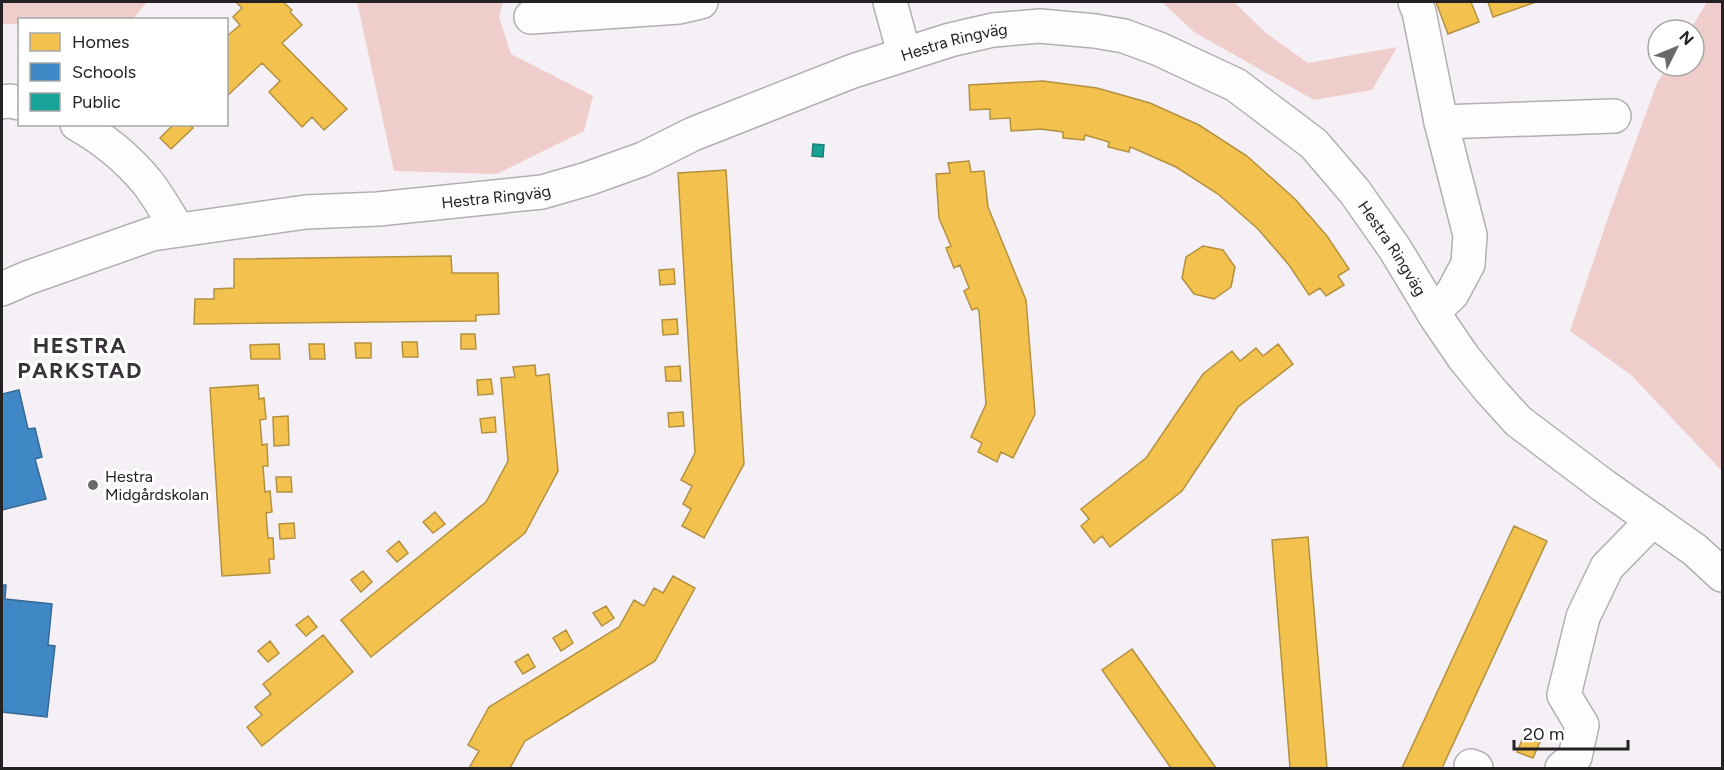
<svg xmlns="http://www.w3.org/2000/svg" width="1724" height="770" font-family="Figtree,sans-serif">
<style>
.green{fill:#efcdca}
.homes{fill:#f2c14e;stroke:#b49141;stroke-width:1.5}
.schools{fill:#3f88c5;stroke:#376994;stroke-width:1.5}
.public{fill:#17a398;stroke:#1b7c75;stroke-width:1.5}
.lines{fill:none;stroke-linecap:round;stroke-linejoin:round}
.minor-casing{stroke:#b2afb2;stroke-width:36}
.minor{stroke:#fefdfe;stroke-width:33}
.poi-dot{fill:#6c696c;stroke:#fff;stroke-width:2}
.labels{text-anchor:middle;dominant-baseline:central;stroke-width:6;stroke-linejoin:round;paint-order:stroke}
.street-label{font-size:16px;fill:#232123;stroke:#fff}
.poi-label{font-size:16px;fill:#232123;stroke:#fff;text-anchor:start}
.district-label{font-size:22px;font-weight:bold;letter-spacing:1.5px;fill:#383338;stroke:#fff}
</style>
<rect width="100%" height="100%" fill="#f5f0f5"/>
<path class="green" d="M 2,2 L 147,2 L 133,19 L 20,20 L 19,24 L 2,24 Z
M 357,2 L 503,2 L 499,17 L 511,54 L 593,96 L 584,131 L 497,174 L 394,171 Z
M 1162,2 L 1234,2 L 1267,34 L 1308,63 L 1397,47 L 1372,90 L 1314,100 L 1194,32 Z
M 1707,2 L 1722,2 L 1722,471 L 1631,375 L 1570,331 L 1611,209 L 1657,83 L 1668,66 L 1694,66 L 1694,30 L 1690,30 Z"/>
<path class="homes" d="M 236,2 L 283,2 L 292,10 L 290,12 L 302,25 L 282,43 L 347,109 L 324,130 L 312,117 L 302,127 L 269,92 L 280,81 L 262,63 L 226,97 L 226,37 L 240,25 L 233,17 L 242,8 Z
M 1436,2 L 1471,2 L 1479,22 L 1448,34 Z
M 1488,2 L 1536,2 L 1493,17 Z
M 1043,81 L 1097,88 L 1150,103 L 1199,125 L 1247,156 L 1295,199 L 1327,236 L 1349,269 L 1338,276 L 1344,285 L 1326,296 L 1320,288 L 1309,295 L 1289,265 L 1258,229 L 1218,194 L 1176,167 L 1133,148 L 1130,147 L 1129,152 L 1108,147 L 1109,142 L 1085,135 L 1084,140 L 1063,138 L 1063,132 L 1041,129 L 1011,131 L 1010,118 L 990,119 L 990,109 L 970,110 L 969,85 Z
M 174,124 L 189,124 L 193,128 L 171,149 L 160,138 Z
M 969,161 L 971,172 L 984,171 L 988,207 L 1026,300 L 1035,414 L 1013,458 L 1001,452 L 997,462 L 978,452 L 982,443 L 971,437 L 986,404 L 979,311 L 977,308 L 972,310 L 964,291 L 969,288 L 960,265 L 954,268 L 946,248 L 951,246 L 939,218 L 936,174 L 950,173 L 948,163 Z
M 726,170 L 744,464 L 704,538 L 682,526 L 691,509 L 683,504 L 692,486 L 681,480 L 695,453 L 678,173 Z
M 1203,246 L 1223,250 L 1235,267 L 1231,287 L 1214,299 L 1194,294 L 1182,278 L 1186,257 Z
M 451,256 L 452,273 L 498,273 L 499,314 L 476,315 L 476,321 L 194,324 L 195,299 L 214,299 L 214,289 L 234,288 L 234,259 Z
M 674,269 L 675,284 L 660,285 L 659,270 Z
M 677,319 L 678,334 L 663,335 L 662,320 Z
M 461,334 L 475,334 L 476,349 L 461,349 Z
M 402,342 L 417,342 L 418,357 L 403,357 Z
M 355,343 L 371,343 L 371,358 L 356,358 Z
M 279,344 L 280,359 L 251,359 L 250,345 Z
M 309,344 L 324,344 L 325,359 L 310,359 Z
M 1278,344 L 1293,364 L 1238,407 L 1182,491 L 1110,547 L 1102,536 L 1094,543 L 1081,526 L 1089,519 L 1081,509 L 1146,458 L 1203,374 L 1232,351 L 1240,361 L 1256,348 L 1263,356 Z
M 535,365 L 536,376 L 549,374 L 558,471 L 525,533 L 371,657 L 341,620 L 486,502 L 508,461 L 501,378 L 515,377 L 513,367 Z
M 680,366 L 681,381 L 666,381 L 665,367 Z
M 491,379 L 493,394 L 478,395 L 477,380 Z
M 258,385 L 259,399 L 264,398 L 266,419 L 260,420 L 262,445 L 267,444 L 268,466 L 263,466 L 265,492 L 270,491 L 272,512 L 266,513 L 268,538 L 273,538 L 274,559 L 269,559 L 270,573 L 222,576 L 210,388 Z
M 683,412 L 684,426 L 669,427 L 668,413 Z
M 288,416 L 289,445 L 274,446 L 273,417 Z
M 495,417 L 496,432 L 482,433 L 480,419 Z
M 276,477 L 291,477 L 292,492 L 277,492 Z
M 435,512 L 445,524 L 433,533 L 423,522 Z
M 294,523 L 295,538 L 280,539 L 279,524 Z
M 1514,526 L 1547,541 L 1442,768 L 1402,768 Z
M 1308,537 L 1327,768 L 1290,768 L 1272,540 Z
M 399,541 L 408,553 L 397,562 L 387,551 Z
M 363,571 L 372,582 L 361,592 L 351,580 Z
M 673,576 L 695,588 L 655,661 L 525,741 L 510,768 L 469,768 L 479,751 L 468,745 L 489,707 L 619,627 L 634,600 L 644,606 L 654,588 L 663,593 Z
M 606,606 L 614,618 L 602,626 L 593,613 Z
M 308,616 L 317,627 L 306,636 L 296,625 Z
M 566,630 L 573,643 L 561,651 L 553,638 Z
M 323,635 L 353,672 L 262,746 L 247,727 L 262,715 L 255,707 L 271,694 L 263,684 Z
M 270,641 L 279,653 L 268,662 L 258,651 Z
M 1132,649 L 1216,768 L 1171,768 L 1102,670 Z
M 528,654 L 535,667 L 523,674 L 515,662 Z
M 1524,735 L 1540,742 L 1533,758 L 1517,752 Z"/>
<path class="schools" d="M 19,390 L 28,429 L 35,428 L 42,457 L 35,459 L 46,499 L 2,510 L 2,394 Z
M 2,585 L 6,585 L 5,599 L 52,604 L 48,645 L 55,646 L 47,717 L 2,712 Z"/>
<path class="public" d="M 813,144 L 824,145 L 823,157 L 812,156 Z"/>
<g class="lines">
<defs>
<g id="minor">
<path d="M 890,2 L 904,53"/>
<path d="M 1415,2 L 1419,12 L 1441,122 L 1470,235 L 1468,264 L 1452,294 L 1433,312"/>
<path d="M 531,17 L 679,7 L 701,2"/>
<path d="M 2,102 L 10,101 L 20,103"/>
<path d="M 1441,122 L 1614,116"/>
<path d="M 77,124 C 104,139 127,158 147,182 C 158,196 168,214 178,230"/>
<path id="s1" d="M 2,289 L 27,278 L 152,234 L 306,212 L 378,209 L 542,192 L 587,179 L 643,159 L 693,134 L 853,71 L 950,40 L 993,30 L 1040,26 L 1095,31 L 1124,36 L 1159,49 L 1236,85 L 1314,144 L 1355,192 L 1395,249 L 1436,317 L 1464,358 L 1490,390 L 1518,421 L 1604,486 L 1695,550 L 1722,575"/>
<path d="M 1471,766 L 1476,768"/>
<path d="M 1562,768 L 1575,757 L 1582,725 L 1564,695 L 1583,617 L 1607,567 L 1653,520"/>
</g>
</defs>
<use href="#minor" class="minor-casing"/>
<use href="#minor" class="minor"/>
</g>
<circle class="poi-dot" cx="93" cy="485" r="6"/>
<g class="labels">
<g class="street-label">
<text stroke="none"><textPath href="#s1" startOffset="992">Hestra Ringväg</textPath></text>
<text stroke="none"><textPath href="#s1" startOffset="506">Hestra Ringväg</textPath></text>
<text stroke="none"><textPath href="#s1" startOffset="1515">Hestra Ringväg</textPath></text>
</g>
<g class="poi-label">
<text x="105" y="476">Hestra<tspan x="105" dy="18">Midgårdskolan</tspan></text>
</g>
<g class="district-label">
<text x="80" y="345">HESTRA<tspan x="80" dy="25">PARKSTAD</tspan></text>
</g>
</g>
<rect width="1724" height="770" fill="none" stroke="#232123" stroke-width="6"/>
<rect x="18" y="18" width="210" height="108" fill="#ffffff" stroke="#a7a6a7" stroke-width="1.5"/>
<rect x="30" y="33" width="30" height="18" fill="#f2c14e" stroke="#a7a6a7" stroke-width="1.5"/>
<text x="72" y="48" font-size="18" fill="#232123">Homes</text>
<rect x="30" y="63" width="30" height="18" fill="#3f88c5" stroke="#a7a6a7" stroke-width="1.5"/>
<text x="72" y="78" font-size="18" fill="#232123">Schools</text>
<rect x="30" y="93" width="30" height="18" fill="#17a398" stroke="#a7a6a7" stroke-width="1.5"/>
<text x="72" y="108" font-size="18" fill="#232123">Public</text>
<g transform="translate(1676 48) rotate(47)"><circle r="28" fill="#ffffff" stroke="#a7a6a7" stroke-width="1.5"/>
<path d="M0-4.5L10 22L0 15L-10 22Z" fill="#6c696c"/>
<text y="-9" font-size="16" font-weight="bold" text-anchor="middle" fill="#232123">N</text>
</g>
<path d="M1514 740v9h114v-9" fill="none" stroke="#232123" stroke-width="3"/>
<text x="1523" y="740" font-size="18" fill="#232123" stroke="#ffffff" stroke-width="4.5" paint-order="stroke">20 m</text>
</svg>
